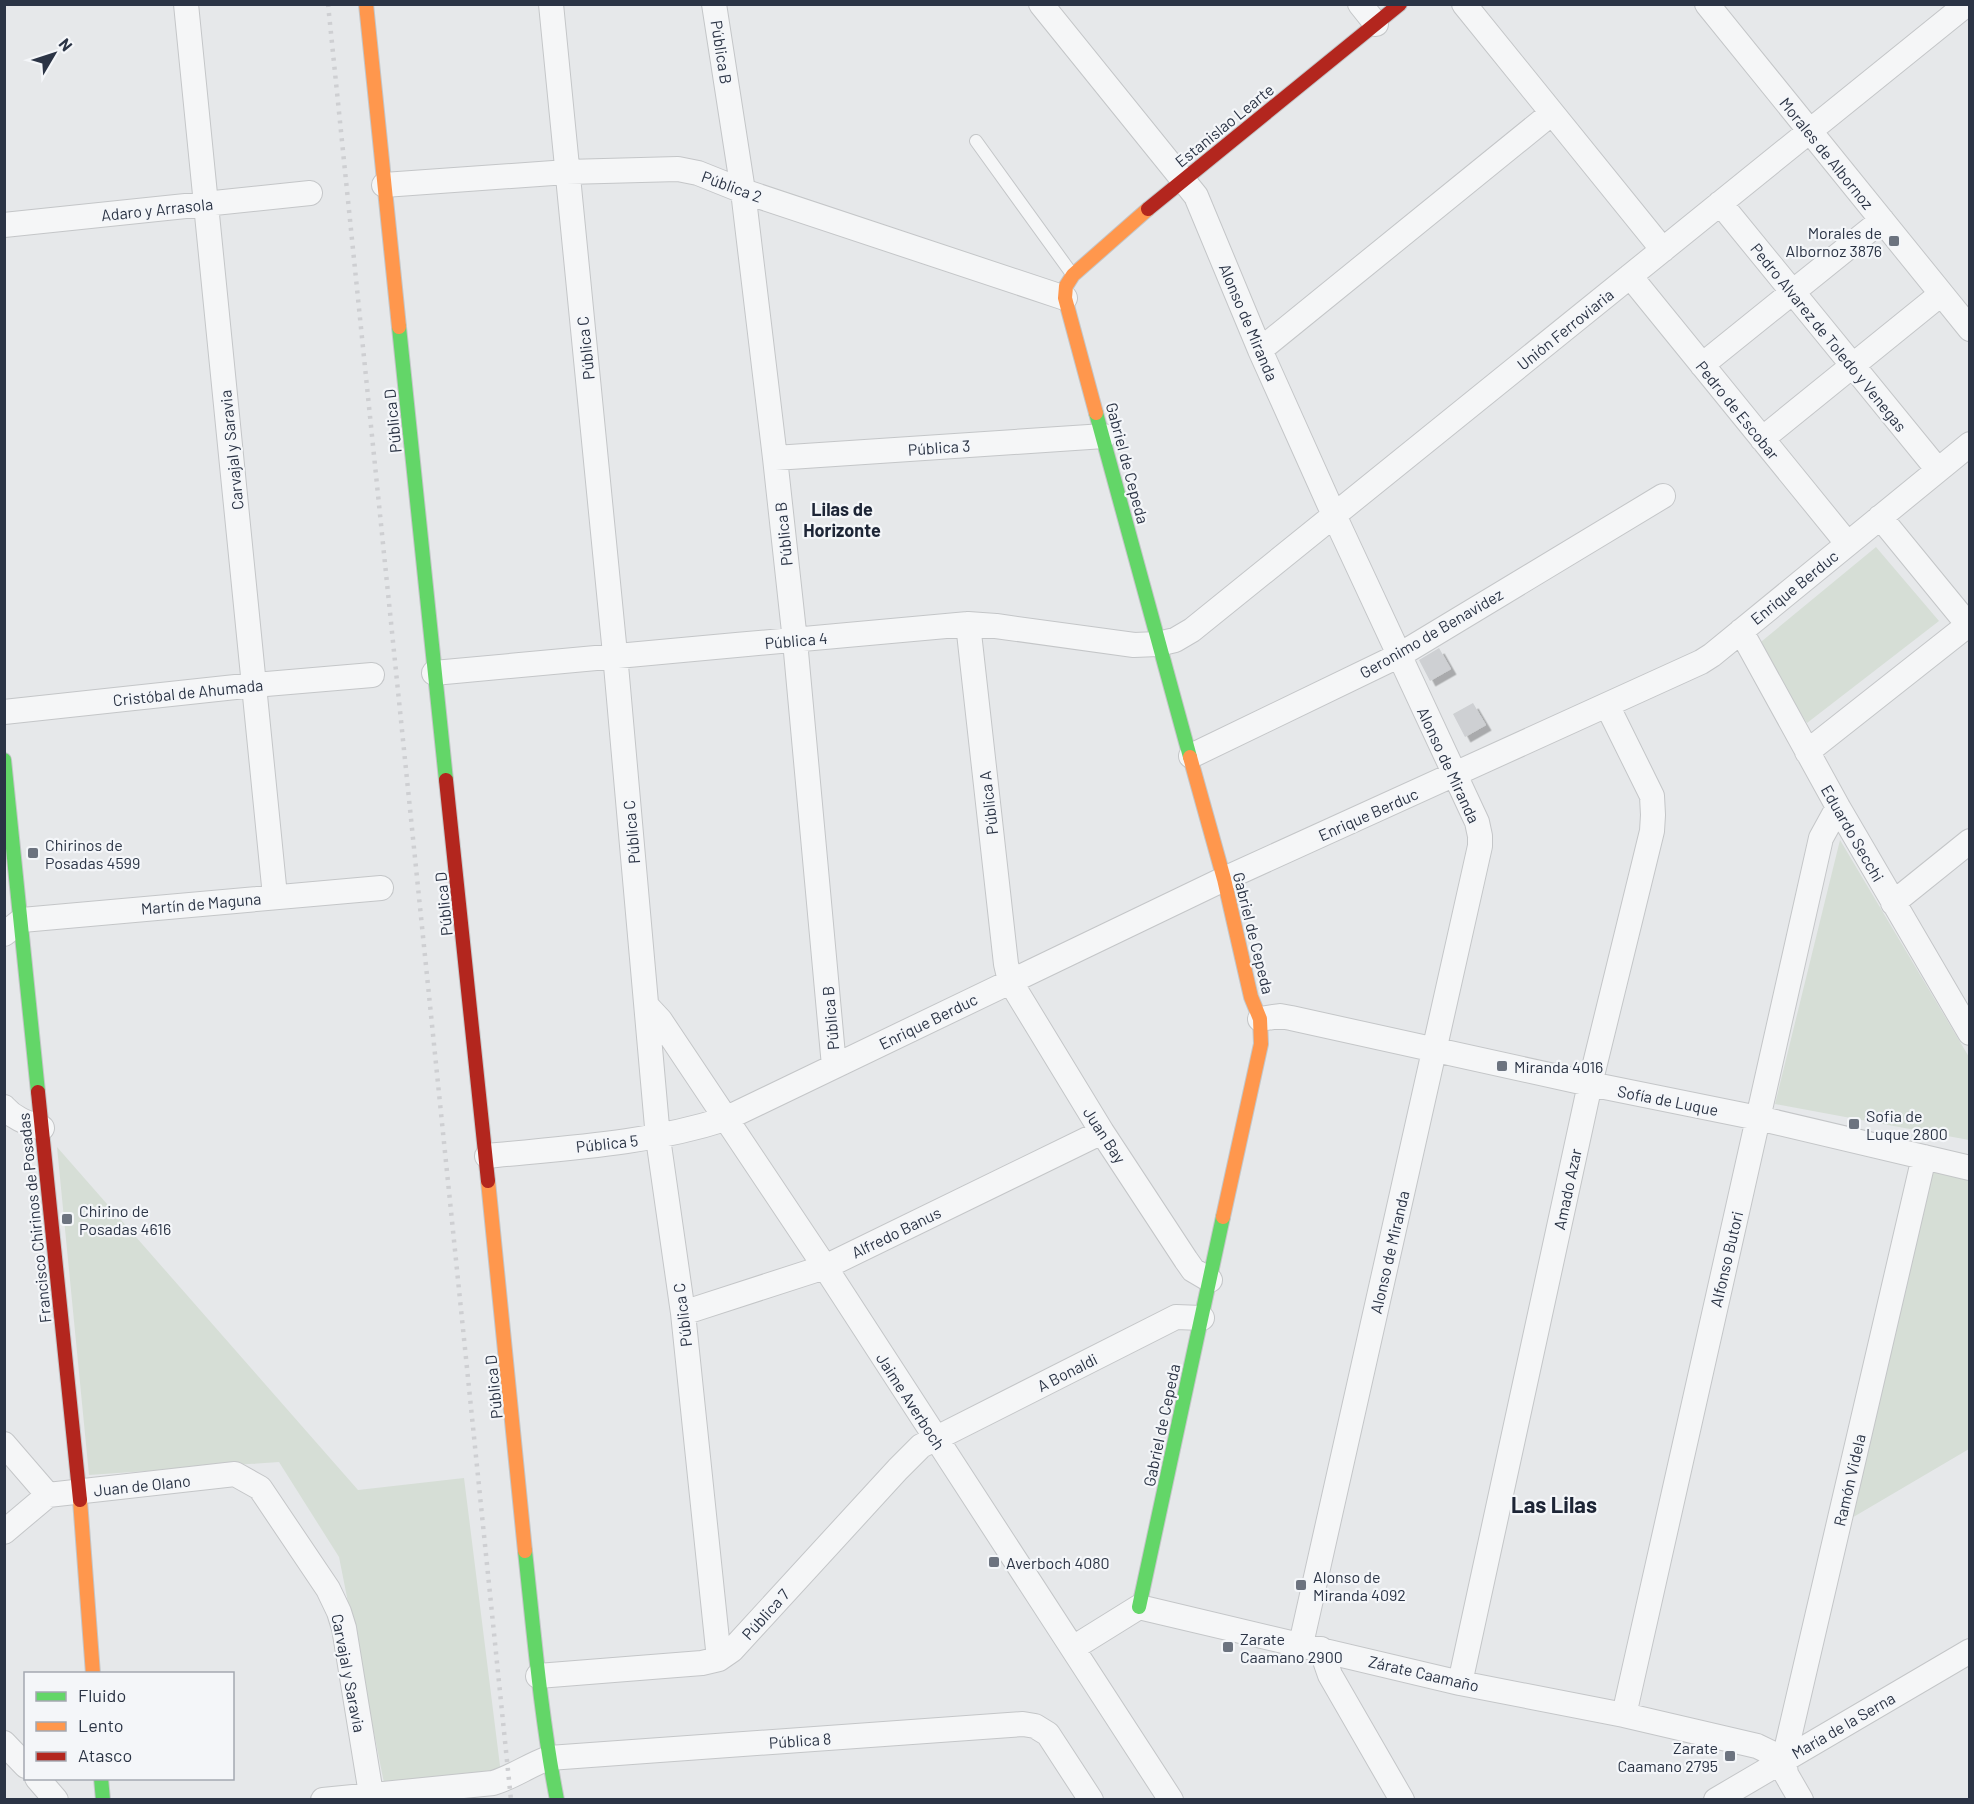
<svg xmlns="http://www.w3.org/2000/svg" width="1974" height="1804" font-family="Barlow,sans-serif">
<style>
.green{fill:#d6ded6}
.building{fill:#ced0d3;filter:url(#shadow)}
.lines{fill:none;stroke-linecap:round;stroke-linejoin:round}
.lane-casing{stroke:#c4c6c8;stroke-width:14}
.street-casing{stroke:#c4c6c8;stroke-width:26}
.fast-casing{stroke:#c4c6c8;stroke-width:16}
.slow-casing{stroke:#c4c6c8;stroke-width:16}
.jam-casing{stroke:#c4c6c8;stroke-width:16}
.lane{stroke:#f5f6f7;stroke-width:12}
.street{stroke:#f5f6f7;stroke-width:24}
.fast{stroke:#63d668;stroke-width:14}
.slow{stroke:#ff974d;stroke-width:14}
.jam{stroke:#b3261e;stroke-width:14}
.rail{stroke:#cecfd2;stroke-width:4.5;stroke-dasharray:3 6;stroke-linecap:butt}
.poi-dot{fill:#6c737f;stroke:#f4f6f9;stroke-width:2}
.labels{text-anchor:middle;dominant-baseline:central;stroke-width:4.5;stroke-linejoin:round;paint-order:stroke}
.street-label{font-size:16px;fill:#2b3445;stroke:#f4f6f9}
.poi-label{font-size:16px;fill:#2b3445;stroke:#f4f6f9;text-anchor:start}
.neighbourhood-label{font-size:18px;font-weight:bold;fill:#1d2536;stroke:#f4f6f9}
.district-label{font-size:22px;font-weight:bold;fill:#1d2536;stroke:#f4f6f9}
</style>
<defs>
<filter id="shadow"><feDropShadow dx="5.5" dy="5.5" stdDeviation="0" flood-color="#0004"/></filter>
</defs>
<rect width="100%" height="100%" fill="#e6e8ea"/>
<path class="green" d="M 1876,547 L 1939,621 L 1807,723 L 1756,646 Z
M 1840,840 L 1969,1057 L 1969,1140 L 1775,1104 Z
M 57,1147 L 358,1490 L 464,1478 L 501,1774 L 384,1783 L 339,1557 L 279,1462 L 89,1475 Z
M 1931,1164 L 1969,1174 L 1969,1449 L 1850,1519 Z"/>
<path class="building" d="M 1439,648 L 1451,669 L 1430,681 L 1419,660 Z
M 1473,703 L 1486,725 L 1465,737 L 1453,714 Z"/>
<g class="lines">
<defs>
<path id="lane" d="M 976,141 L 1072,274"/>
<path id="street" d="M 186,4 L 275,896
M 551,4 L 615,654 L 658,1138 L 683,1313 L 719,1659
M 714,4 L 743,191 L 775,458 L 795,641 L 834,1066
M 1041,4 L 1196,196 L 1260,350 L 1334,515 L 1477,822 L 1480,836 L 1480,846 L 1301,1644
M 1360,4 L 1376,24
M 1464,4 L 1663,250
M 1707,4 L 1970,329
M 384,185 L 567,172 L 678,169 L 698,173 L 743,191 L 1065,298
M 1720,203 L 1938,470
M 4,225 L 310,193
M 1630,276 L 1847,543
M 1260,350 L 1552,113
M 1702,365 L 1882,220
M 1762,439 L 1941,294
M 775,458 L 1104,436
M 1880,517 L 1970,627
M 968,624 L 1006,964 L 1010,981 L 1102,1132 L 1186,1260 L 1193,1270 L 1210,1280
M 1741,631 L 1838,807 L 1970,1033
M 434,673 C 612,655 790,641 968,624 L 996,626 L 1134,645 L 1158,644 L 1175,640 L 1192,630 L 1967,4
M 4,712 L 254,685 L 372,675
M 1807,752 L 1968,625
M 1191,756 L 1398,656 L 1663,496
M 1893,903 L 1970,841
M 4,934 L 22,920 L 381,888
M 647,1006 L 660,1020 L 825,1267 L 1171,1800
M 1260,1019 L 1280,1016 L 1291,1018 L 1590,1084 L 1758,1118 L 1970,1168
M 4,1107 C 14,1119 28,1123 42,1128
M 487,1156 C 567,1148 648,1144 725,1119 L 1224,879 L 1701,662 L 1712,655 L 1970,444
M 683,1313 L 825,1267 L 1102,1132
M 4,1444 L 48,1495
M 48,1495 L 235,1474 L 260,1488 L 328,1589 L 339,1612 L 344,1628 L 372,1800
M 4,1532 L 48,1495
M 1073,1648 L 1139,1607 L 1460,1683 L 1624,1715 L 1757,1746 L 1784,1759
M 1321,1649 L 1330,1675 L 1402,1800
M 538,1676 L 702,1663 L 719,1659 L 732,1650 L 898,1469 L 921,1446 L 1176,1317 L 1202,1318
M 1460,1683 L 1590,1084 L 1652,831 L 1653,815 L 1652,796 L 1607,705
M 1624,1715 L 1821,838 L 1838,807
M 4,1743 L 26,1766
M 37,1778 L 56,1800
M 323,1800 L 493,1783 C 513,1777 529,1765 549,1758 L 1023,1724 L 1035,1726 L 1048,1734 L 1091,1800
M 1716,1800 L 1970,1651
M 1801,1800 L 1786,1774 L 1784,1759 L 1924,1157"/>
<path id="fast" d="M 399,327 L 446,780
M 1096,413 L 1190,757
M 4,760 L 38,1092
M 525,1551 C 534,1634 541,1718 557,1800
M 1139,1607 L 1223,1217
M 101,1778 L 103,1800"/>
<path id="slow" d="M 366,4 L 399,327
M 1096,413 L 1065,298 L 1066,286 L 1073,275 L 1148,209
M 1190,757 L 1224,879 L 1251,997 L 1260,1019 L 1261,1044 L 1223,1217
M 488,1181 L 525,1551
M 80,1500 L 93,1674"/>
<path id="jam" d="M 1148,209 L 1400,4
M 446,780 L 488,1181
M 38,1092 L 80,1500"/>
</defs>
<use href="#lane" class="lane-casing"/>
<use href="#street" class="street-casing"/>
<use href="#fast" class="fast-casing"/>
<use href="#slow" class="slow-casing"/>
<use href="#jam" class="jam-casing"/>
<use href="#lane" class="lane"/>
<use href="#street" class="street"/>
<use href="#fast" class="fast"/>
<use href="#slow" class="slow"/>
<use href="#jam" class="jam"/>
<path class="rail" d="M 328,4 L 511,1800"/>
</g>
<g class="poi-dot">
<rect x="1888" y="235" width="12" height="12" rx="3"/>
<rect x="27" y="847" width="12" height="12" rx="3"/>
<rect x="1496" y="1060" width="12" height="12" rx="3"/>
<rect x="1848" y="1118" width="12" height="12" rx="3"/>
<rect x="61" y="1213" width="12" height="12" rx="3"/>
<rect x="988" y="1556" width="12" height="12" rx="3"/>
<rect x="1295" y="1579" width="12" height="12" rx="3"/>
<rect x="1222" y="1641" width="12" height="12" rx="3"/>
<rect x="1724" y="1750" width="12" height="12" rx="3"/>
</g>
<g class="labels">
<g class="street-label">
<text transform="translate(722 52) rotate(81)">Pública B</text>
<text transform="translate(1224 125) rotate(-39)">Estanislao Learte</text>
<text transform="translate(1827 153) rotate(51)">Morales de Albornoz</text>
<text transform="translate(732 186) rotate(20)">Pública 2</text>
<text transform="translate(157 209) rotate(-6)">Adaro y Arrasola</text>
<text transform="translate(1249 322) rotate(67)">Alonso de Miranda</text>
<text transform="translate(1565 329) rotate(-39)">Unión Ferroviaria</text>
<text transform="translate(1829 337) rotate(51)">Pedro Alvarez de Toledo y Venegas</text>
<text transform="translate(585 348) rotate(-96)">Pública C</text>
<text transform="translate(1738 410) rotate(51)">Pedro de Escobar</text>
<text transform="translate(392 421) rotate(-96)">Pública D</text>
<text transform="translate(939 447) rotate(-4)">Pública 3</text>
<text transform="translate(231 450) rotate(-96)">Carvajal y Saravia</text>
<text transform="translate(1128 463) rotate(75)">Gabriel de Cepeda</text>
<text transform="translate(783 534) rotate(-96)">Pública B</text>
<text transform="translate(1794 587) rotate(-39)">Enrique Berduc</text>
<text transform="translate(1431 633) rotate(-30)">Geronimo de Benavidez</text>
<text transform="translate(796 640) rotate(-5)">Pública 4</text>
<text transform="translate(188 692) rotate(-6)">Cristóbal de Ahumada</text>
<text transform="translate(1449 765) rotate(65)">Alonso de Miranda</text>
<text transform="translate(988 803) rotate(-97)">Pública A</text>
<text transform="translate(1368 814) rotate(-24)">Enrique Berduc</text>
<text transform="translate(631 832) rotate(-95)">Pública C</text>
<text transform="translate(1853 833) rotate(60)">Eduardo Secchi</text>
<text transform="translate(201 903) rotate(-5)">Martín de Maguna</text>
<text transform="translate(443 904) rotate(-96)">Pública D</text>
<text transform="translate(1254 933) rotate(76)">Gabriel de Cepeda</text>
<text transform="translate(830 1018) rotate(-95)">Pública B</text>
<text transform="translate(928 1021) rotate(-26)">Enrique Berduc</text>
<text transform="translate(1668 1100) rotate(11)">Sofía de Luque</text>
<text transform="translate(1105 1135) rotate(57)">Juan Bay</text>
<text transform="translate(607 1143) rotate(-6)">Pública 5</text>
<text transform="translate(1567 1189) rotate(-78)">Amado Azar</text>
<text transform="translate(34 1218) rotate(-96)">Francisco Chirinos de Posadas</text>
<text transform="translate(896 1232) rotate(-26)">Alfredo Banus</text>
<text transform="translate(1389 1252) rotate(-77)">Alonso de Miranda</text>
<text transform="translate(1726 1259) rotate(-77)">Alfonso Butori</text>
<text transform="translate(682 1315) rotate(-97)">Pública C</text>
<text transform="translate(1067 1372) rotate(-27)">A Bonaldi</text>
<text transform="translate(493 1387) rotate(-96)">Pública D</text>
<text transform="translate(911 1401) rotate(57)">Jaime Averboch</text>
<text transform="translate(1161 1425) rotate(-78)">Gabriel de Cepeda</text>
<text transform="translate(1849 1480) rotate(-77)">Ramón Videla</text>
<text transform="translate(142 1485) rotate(-6)">Juan de Olano</text>
<text transform="translate(765 1614) rotate(-48)">Pública 7</text>
<text transform="translate(349 1673) rotate(79)">Carvajal y Saravia</text>
<text transform="translate(1424 1673) rotate(13)">Zárate Caamaño</text>
<text transform="translate(1843 1725) rotate(-30)">María de la Serna</text>
<text transform="translate(800 1740) rotate(-4)">Pública 8</text>
</g>
<g class="poi-label">
<text x="1882" y="232" text-anchor="end">Morales de<tspan x="1882" dy="18">Albornoz 3876</tspan></text>
<text x="45" y="844">Chirinos de<tspan x="45" dy="18">Posadas 4599</tspan></text>
<text x="1514" y="1066">Miranda 4016</text>
<text x="1866" y="1115">Sofia de<tspan x="1866" dy="18">Luque 2800</tspan></text>
<text x="79" y="1210">Chirino de<tspan x="79" dy="18">Posadas 4616</tspan></text>
<text x="1006" y="1562">Averboch 4080</text>
<text x="1313" y="1576">Alonso de<tspan x="1313" dy="18">Miranda 4092</tspan></text>
<text x="1240" y="1638">Zarate<tspan x="1240" dy="18">Caamano 2900</tspan></text>
<text x="1718" y="1747" text-anchor="end">Zarate<tspan x="1718" dy="18">Caamano 2795</tspan></text>
</g>
<g class="neighbourhood-label">
<text x="842" y="509">Lilas de<tspan x="842" dy="21">Horizonte</tspan></text>
</g>
<g class="district-label">
<text x="1554" y="1504">Las Lilas</text>
</g>
</g>
<rect width="1974" height="1804" fill="none" stroke="#2b3445" stroke-width="12"/>
<rect x="24" y="1672" width="210" height="108" fill="#f4f6f9" stroke="#a4a8b1" stroke-width="1.5"/>
<rect x="36" y="1692" width="30" height="9" fill="#63d668" stroke="#a4a8b1" stroke-width="1.5"/>
<text x="78" y="1702" font-size="18" fill="#2b3445">Fluido</text>
<rect x="36" y="1722" width="30" height="9" fill="#ff974d" stroke="#a4a8b1" stroke-width="1.5"/>
<text x="78" y="1732" font-size="18" fill="#2b3445">Lento</text>
<rect x="36" y="1752" width="30" height="9" fill="#b3261e" stroke="#a4a8b1" stroke-width="1.5"/>
<text x="78" y="1762" font-size="18" fill="#2b3445">Atasco</text>
<g transform="translate(54 54) rotate(51)" stroke="#f4f6f9" stroke-width="4.5" paint-order="stroke">
<path d="M0-4.5L10 22L0 15L-10 22Z" fill="#2b3445"/>
<text y="-9" font-size="16" font-weight="bold" text-anchor="middle" fill="#2b3445">N</text>
</g>
</svg>
